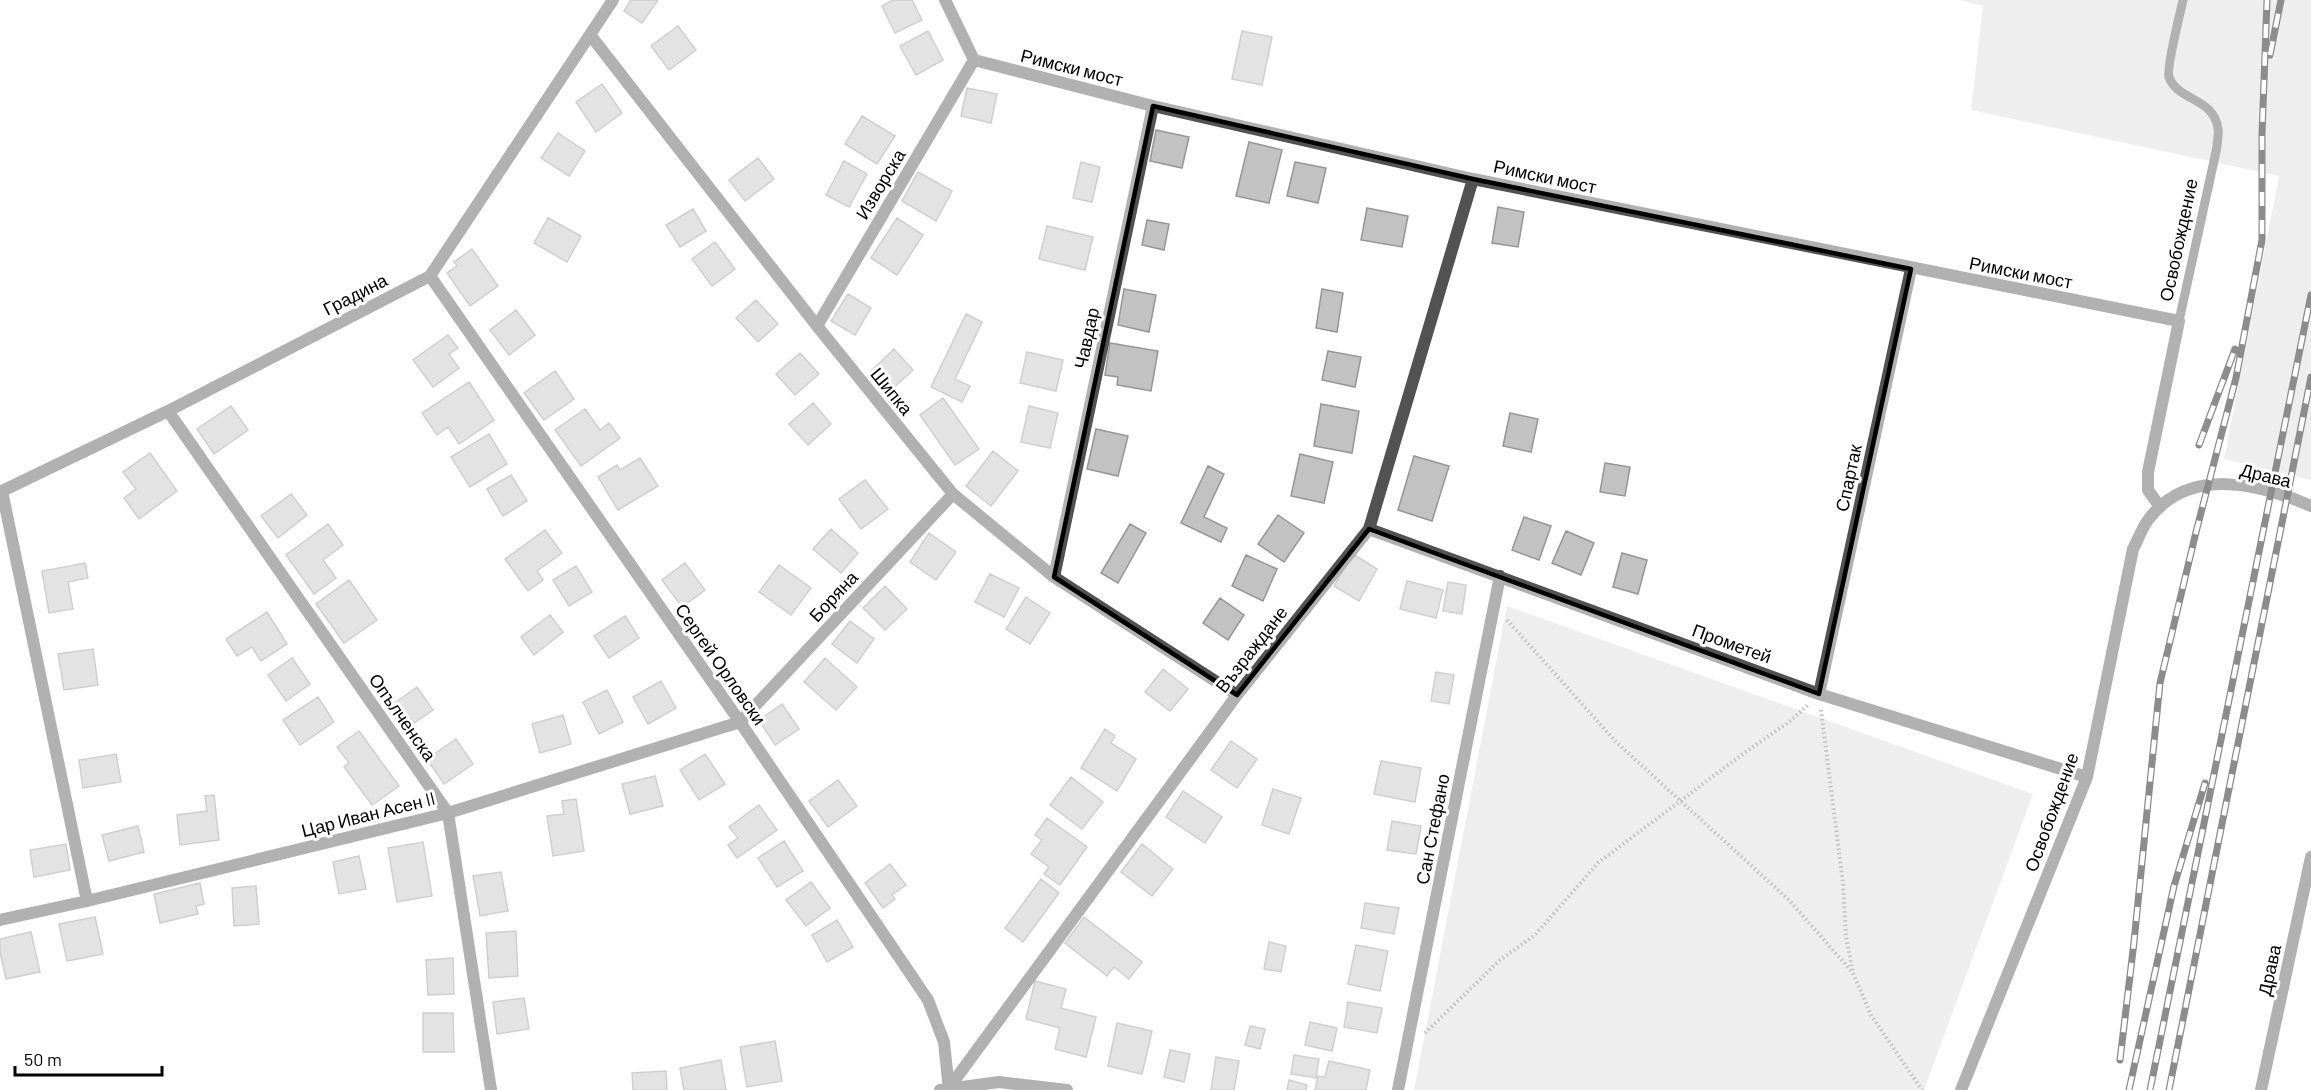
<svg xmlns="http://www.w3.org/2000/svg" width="2311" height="1090" font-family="Barlow,sans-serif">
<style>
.green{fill:#d9d9d9}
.building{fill:#c2c2c2;stroke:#969696;stroke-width:1.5}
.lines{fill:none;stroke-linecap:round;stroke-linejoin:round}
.path{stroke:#747474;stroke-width:4;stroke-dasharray:1.5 3;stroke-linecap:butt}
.lane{stroke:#525252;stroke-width:9}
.street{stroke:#525252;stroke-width:12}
.rail-casing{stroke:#000;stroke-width:7}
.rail{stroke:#fff;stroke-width:4.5;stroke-dasharray:14;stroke-linecap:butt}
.marked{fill:none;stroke:#000;stroke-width:4.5;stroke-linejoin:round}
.labels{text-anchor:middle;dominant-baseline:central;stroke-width:6;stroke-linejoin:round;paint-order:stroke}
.street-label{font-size:18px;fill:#000;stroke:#fff}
</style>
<rect width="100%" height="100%" fill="#fff"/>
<path class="green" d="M 1960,0 L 2311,0 L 2311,480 L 2224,459 L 2279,176 L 1971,110 L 1983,6 Z
M 1507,606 L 2033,794 L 1924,1090 L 1414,1090 Z"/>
<path class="building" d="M 631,0 L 658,0 L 642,23 L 624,11 Z
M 893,0 L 912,0 L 922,20 L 895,33 L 882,6 Z
M 678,26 L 696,50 L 669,70 L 651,46 Z
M 928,31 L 943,60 L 916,75 L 900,46 Z
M 1242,31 L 1272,37 L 1262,85 L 1232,79 Z
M 602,84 L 622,113 L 596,132 L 576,102 Z
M 967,88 L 997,94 L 991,123 L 961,116 Z
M 862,116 L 895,136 L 877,164 L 845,144 Z
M 1156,130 L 1189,137 L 1182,168 L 1150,161 Z
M 558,133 L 585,151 L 569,176 L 541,158 Z
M 1249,142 L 1282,150 L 1269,203 L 1236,196 Z
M 758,158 L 774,179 L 745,201 L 729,180 Z
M 844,161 L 867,174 L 849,207 L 826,195 Z
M 1081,162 L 1100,167 L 1092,202 L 1073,198 Z
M 1295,162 L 1326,168 L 1318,203 L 1287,196 Z
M 918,172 L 952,191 L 936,221 L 902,201 Z
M 1498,207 L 1524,212 L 1518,247 L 1492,243 Z
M 1367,208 L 1408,216 L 1402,247 L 1361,240 Z
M 693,209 L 706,231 L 680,247 L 666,225 Z
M 548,218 L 581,236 L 567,262 L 534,243 Z
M 897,218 L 923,235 L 897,275 L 871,258 Z
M 1147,220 L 1169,224 L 1164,250 L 1142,245 Z
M 1047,226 L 1093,237 L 1085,270 L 1039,259 Z
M 715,242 L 735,269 L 712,286 L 692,259 Z
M 472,249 L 498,286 L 470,306 L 447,273 L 457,266 L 454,262 Z
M 1124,289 L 1156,295 L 1149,332 L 1118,325 Z
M 1322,289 L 1343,293 L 1337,332 L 1316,328 Z
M 848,294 L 871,308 L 855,335 L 831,321 Z
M 756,300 L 778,324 L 758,342 L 736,318 Z
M 516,310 L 535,335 L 509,355 L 490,330 Z
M 966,314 L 982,322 L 955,379 L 970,386 L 962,402 L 931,387 Z
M 448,335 L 458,348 L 449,354 L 459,368 L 433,387 L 413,360 Z
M 1110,343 L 1158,351 L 1151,391 L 1117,385 L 1118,377 L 1105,375 Z
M 894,349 L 913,370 L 890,391 L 871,371 Z
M 1328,351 L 1361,357 L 1355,387 L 1322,380 Z
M 1027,352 L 1063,360 L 1056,391 L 1020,383 Z
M 800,353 L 819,374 L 795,395 L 776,374 Z
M 555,371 L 574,399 L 544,420 L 524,393 Z
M 469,382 L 494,420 L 459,444 L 448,427 L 437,435 L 422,413 Z
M 943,398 L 979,449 L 955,465 L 920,415 Z
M 813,403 L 831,424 L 808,445 L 789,424 Z
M 1321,404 L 1359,411 L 1352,453 L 1314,446 Z
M 231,406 L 248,430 L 214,454 L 197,429 Z
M 1029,406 L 1058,413 L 1050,448 L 1021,442 Z
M 585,409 L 600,430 L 609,423 L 620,438 L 581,466 L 555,430 Z
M 1510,413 L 1538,419 L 1531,452 L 1503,446 Z
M 1096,429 L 1128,436 L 1118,476 L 1087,469 Z
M 489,434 L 507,464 L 470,487 L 451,457 Z
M 993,451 L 1018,471 L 991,506 L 966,486 Z
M 150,453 L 177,491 L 139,519 L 124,498 L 136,489 L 123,472 Z
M 1300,454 L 1333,462 L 1324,503 L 1291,496 Z
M 1414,456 L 1449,466 L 1432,521 L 1398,510 Z
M 640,458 L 658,486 L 618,510 L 598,477 L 617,465 L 620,470 Z
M 1605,463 L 1630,467 L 1625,496 L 1600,492 Z
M 1208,466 L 1224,474 L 1204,517 L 1227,528 L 1221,542 L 1181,523 Z
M 511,475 L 527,501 L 503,516 L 487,489 Z
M 865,480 L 888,509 L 861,529 L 839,499 Z
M 291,494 L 307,515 L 278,538 L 261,516 Z
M 1278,515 L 1304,533 L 1284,562 L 1258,544 Z
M 1524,517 L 1551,526 L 1539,560 L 1512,550 Z
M 328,524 L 343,545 L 323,560 L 336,578 L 314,594 L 286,555 Z
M 1130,524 L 1146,533 L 1118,583 L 1101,573 Z
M 831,529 L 858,553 L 841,573 L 813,549 Z
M 545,530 L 562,553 L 537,571 L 543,580 L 528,591 L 505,559 Z
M 1566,531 L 1594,543 L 1581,575 L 1552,563 Z
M 929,533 L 956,552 L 936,580 L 910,562 Z
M 1622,553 L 1647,560 L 1638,594 L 1613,587 Z
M 1353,554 L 1377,569 L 1359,601 L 1334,586 Z
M 1246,555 L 1277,569 L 1263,601 L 1232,586 Z
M 85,563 L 88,578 L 68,582 L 73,609 L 49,613 L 42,571 Z
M 685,563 L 705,590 L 682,607 L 662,580 Z
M 779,565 L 811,588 L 791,615 L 759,592 Z
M 576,566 L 592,592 L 569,606 L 553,580 Z
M 990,574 L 1019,588 L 1004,617 L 975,602 Z
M 349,580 L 377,620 L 344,643 L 316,604 Z
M 1407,581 L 1443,590 L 1436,618 L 1400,609 Z
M 1448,582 L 1466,585 L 1462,614 L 1443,611 Z
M 885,586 L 907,609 L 885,630 L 863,608 Z
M 1026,597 L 1050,613 L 1030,644 L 1006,629 Z
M 1220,598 L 1244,615 L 1228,640 L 1203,623 Z
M 267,612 L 287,644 L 261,661 L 252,647 L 237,656 L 226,639 Z
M 550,615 L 563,632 L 534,655 L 521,637 Z
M 625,616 L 639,638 L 609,658 L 594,636 Z
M 850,621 L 874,639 L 857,663 L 832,644 Z
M 93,649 L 98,685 L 64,690 L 58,654 Z
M 292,658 L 310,684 L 286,701 L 268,675 Z
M 825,658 L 857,687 L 836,710 L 804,682 Z
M 1163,669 L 1188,689 L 1170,711 L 1145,692 Z
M 1436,672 L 1454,675 L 1449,704 L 1431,701 Z
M 661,681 L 676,708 L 648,724 L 633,697 Z
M 417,687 L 433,710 L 414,723 L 410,718 L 400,725 L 388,708 Z
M 607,690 L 623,722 L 599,734 L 583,702 Z
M 318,697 L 334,722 L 300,745 L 283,720 Z
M 782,704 L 799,729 L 775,745 L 759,720 Z
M 563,715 L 571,744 L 540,753 L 532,724 Z
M 1105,729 L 1115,736 L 1111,743 L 1136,759 L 1117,791 L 1081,768 Z
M 359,731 L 399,786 L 372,805 L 344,767 L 349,763 L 337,747 Z
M 456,739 L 473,764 L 444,784 L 427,759 Z
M 1231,741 L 1257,759 L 1237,788 L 1211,770 Z
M 116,754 L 121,782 L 83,788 L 79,760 Z
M 705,754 L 725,784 L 699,800 L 680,770 Z
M 1381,761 L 1421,768 L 1415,802 L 1374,794 Z
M 655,776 L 663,806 L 630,814 L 622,784 Z
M 1071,777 L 1103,802 L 1082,829 L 1050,805 Z
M 838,780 L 857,806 L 828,827 L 809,801 Z
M 1273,789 L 1301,798 L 1289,834 L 1262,825 Z
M 1183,791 L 1222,817 L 1205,843 L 1166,817 Z
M 214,795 L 219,840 L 180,845 L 177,815 L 207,811 L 205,796 Z
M 576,799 L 584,851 L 553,856 L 547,816 L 564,814 L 562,801 Z
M 759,805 L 777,830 L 737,858 L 728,845 L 738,838 L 729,827 Z
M 1047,818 L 1087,847 L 1060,885 L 1044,874 L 1049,867 L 1031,854 L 1042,840 L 1035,835 Z
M 1392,821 L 1421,826 L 1416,854 L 1387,850 Z
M 138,826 L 144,852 L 109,861 L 102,835 Z
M 784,841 L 803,871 L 777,887 L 758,858 Z
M 423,842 L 432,896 L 397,902 L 388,848 Z
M 66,844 L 70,870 L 34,877 L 30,850 Z
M 1142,844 L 1173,869 L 1152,896 L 1121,872 Z
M 359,856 L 366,889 L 339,894 L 333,862 Z
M 890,864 L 906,885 L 892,895 L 895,899 L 883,908 L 865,883 Z
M 501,872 L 508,911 L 480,916 L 473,876 Z
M 1041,879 L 1059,893 L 1023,942 L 1005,928 Z
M 811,882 L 830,908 L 806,926 L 786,900 Z
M 200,883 L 204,904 L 196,906 L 198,914 L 160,923 L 154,894 Z
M 256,886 L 259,924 L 234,926 L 232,888 Z
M 1365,903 L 1399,908 L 1394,934 L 1361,928 Z
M 95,917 L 103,954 L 67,961 L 59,924 Z
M 1084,917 L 1142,962 L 1129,979 L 1114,967 L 1107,976 L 1065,943 Z
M 837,920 L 853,947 L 827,962 L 812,935 Z
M 516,931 L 518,976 L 489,978 L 486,933 Z
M 31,932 L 40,972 L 6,979 L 0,952 L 0,939 Z
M 1269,942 L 1286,946 L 1281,972 L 1264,969 Z
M 1356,945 L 1388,951 L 1380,991 L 1348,984 Z
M 453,958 L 454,994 L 428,995 L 426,960 Z
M 1035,981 L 1066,989 L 1061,1008 L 1096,1017 L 1086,1057 L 1055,1049 L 1060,1028 L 1026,1019 Z
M 524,998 L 529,1029 L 497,1034 L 493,1002 Z
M 1348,1002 L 1382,1008 L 1377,1033 L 1344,1027 Z
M 423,1013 L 453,1013 L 454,1052 L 423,1052 Z
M 1310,1022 L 1337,1028 L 1332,1051 L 1305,1045 Z
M 1117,1023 L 1152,1031 L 1142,1074 L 1108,1066 Z
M 1250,1026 L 1265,1029 L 1260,1049 L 1245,1045 Z
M 775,1041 L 782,1081 L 747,1087 L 740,1047 Z
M 1170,1050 L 1190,1054 L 1184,1082 L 1164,1077 Z
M 1294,1055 L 1319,1059 L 1316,1078 L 1291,1074 Z
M 1216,1057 L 1239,1061 L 1234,1090 L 1211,1090 Z
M 721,1060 L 726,1090 L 684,1090 L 680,1068 Z
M 1329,1061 L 1370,1070 L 1366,1090 L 1315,1090 L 1318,1076 L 1325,1077 Z
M 666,1071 L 667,1090 L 633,1090 L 632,1073 Z
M 1289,1080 L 1307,1085 L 1306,1090 L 1287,1090 Z"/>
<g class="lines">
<path class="path" d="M 1507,620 L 1616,742 L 1789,900 L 1853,973
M 1821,710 L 1843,883 L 1846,936 L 1853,973 L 1871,1015 L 1922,1090
M 1425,1033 L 1500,960 L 1535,935 L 1598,863 L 1744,753 L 1789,722 L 1808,705"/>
<path class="lane" d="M 2179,321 L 2217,147 C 2217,142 2219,134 2218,129 C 2214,97 2178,102 2169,77 C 2166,68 2180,14 2183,0"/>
<path class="street" d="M 945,0 L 974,60 L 1153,106 L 1473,179 L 2179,321 L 2148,472 L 2148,490 L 2160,507
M 591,36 L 817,326 L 953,494 L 1054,577 L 1237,695
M 430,276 L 740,722 L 928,1000 L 944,1042 L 949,1090
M 817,326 L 974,60
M 168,411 L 448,813 L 491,1090
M 2,491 L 87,901
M 0,492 L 168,411 L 430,276 L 613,0
M 1369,529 L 1819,694 L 2087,777
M 1054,577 L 1153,106
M 1819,694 L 1911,269
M 0,920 L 87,901 L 448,813 L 740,722 L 953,494
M 949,1088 L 1237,695 L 1369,529 L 1473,179
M 940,1090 L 999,1082 L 1067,1090
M 1398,1090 L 1500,576
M 1961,1090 L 2087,777 L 2133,549 C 2138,540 2142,528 2148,520 C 2188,466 2259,483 2311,506
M 2261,1090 L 2311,857"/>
<defs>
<path id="rail" d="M 2270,55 L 2281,0
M 2199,445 L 2235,349
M 2120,1060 L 2134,942 L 2160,683 L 2196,532 L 2236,378 L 2262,240 L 2262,134 L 2267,0
M 2129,1090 L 2174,886 L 2205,783
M 2150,1090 L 2311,295
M 2169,1090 L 2311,377"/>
</defs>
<use href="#rail" class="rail-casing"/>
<use href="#rail" class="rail"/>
</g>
<path d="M0 0H2311V1090H0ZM 1153,106 L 1473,179 L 1911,269 L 1819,694 L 1369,529 L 1237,695 L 1054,577 Z" fill="#fff" fill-opacity=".55" fill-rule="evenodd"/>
<path class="marked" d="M 1153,106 L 1473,179 L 1911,269 L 1819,694 L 1369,529 L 1237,695 L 1054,577 Z"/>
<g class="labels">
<g class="street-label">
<text transform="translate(1072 67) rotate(14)">Римски мост</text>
<text transform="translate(1545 176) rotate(12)">Римски мост</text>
<text transform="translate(880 184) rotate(-59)">Изворска</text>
<text transform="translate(2178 240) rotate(-78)">Освобождение</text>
<text transform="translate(2021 272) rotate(11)">Римски мост</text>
<text transform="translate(355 294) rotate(-27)">Градина</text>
<text transform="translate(1086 338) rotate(-78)">Чавдар</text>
<text transform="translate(892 391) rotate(51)">Шипка</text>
<text transform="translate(2266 475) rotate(14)">Драва</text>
<text transform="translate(1848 478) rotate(-78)">Спартак</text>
<text transform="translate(833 596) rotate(-47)">Боряна</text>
<text transform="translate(1732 643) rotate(20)">Прометей</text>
<text transform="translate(1251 649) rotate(-52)">Възраждане</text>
<text transform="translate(721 664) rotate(55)">Сергей Орловски</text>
<text transform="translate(403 717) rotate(55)">Опълченска</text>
<text transform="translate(2051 812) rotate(-70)">Освобождение</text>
<text transform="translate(368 814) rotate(-14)">Цар Иван Асен II</text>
<text transform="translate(1432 829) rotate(-79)">Сан Стефано</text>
<text transform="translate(2269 970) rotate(-78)">Драва</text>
</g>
</g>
<path d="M15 1066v9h147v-9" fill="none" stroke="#000000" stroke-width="3"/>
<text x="24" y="1066" font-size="18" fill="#000000" stroke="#ffffff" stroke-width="4.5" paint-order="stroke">50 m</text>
</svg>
